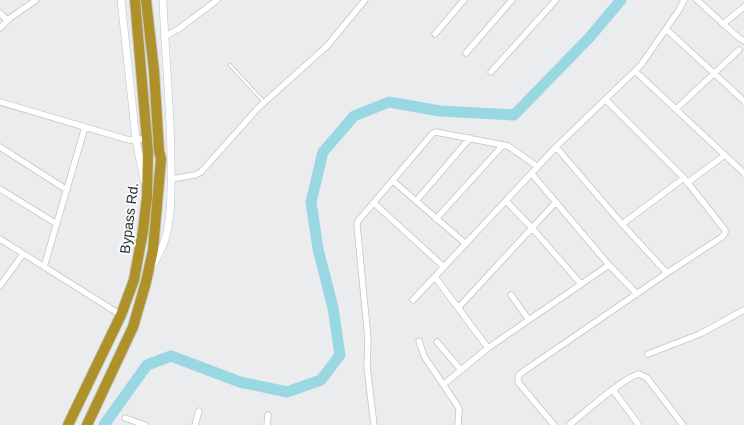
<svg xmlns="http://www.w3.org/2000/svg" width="744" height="425" font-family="Arial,sans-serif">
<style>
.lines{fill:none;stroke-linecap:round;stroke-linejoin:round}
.river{stroke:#99d7e3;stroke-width:11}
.lane-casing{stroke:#c2c4c6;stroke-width:4}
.street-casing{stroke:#c2c4c6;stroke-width:7}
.secondary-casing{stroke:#c2c4c6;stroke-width:8}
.highway-casing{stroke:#c8c8c8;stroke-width:12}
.lane{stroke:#fff;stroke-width:2.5}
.street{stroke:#fff;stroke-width:5.5}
.secondary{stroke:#fff;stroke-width:7}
.highway{stroke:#af9129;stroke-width:10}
.labels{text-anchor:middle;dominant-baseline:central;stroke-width:4;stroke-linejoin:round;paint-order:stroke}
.street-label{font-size:14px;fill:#2b2c2d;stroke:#f7fafc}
</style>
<rect width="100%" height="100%" fill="#eaecee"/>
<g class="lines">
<path class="river" d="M 104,425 L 147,365 L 171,356 L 240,382 L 287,392 L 321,380 L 340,355 L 333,308 L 318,249 L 311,202 L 323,152 L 354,116 L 389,102 L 440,111 L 514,115 L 589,38 L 621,0"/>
<defs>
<path id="lane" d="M 230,65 L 264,102"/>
<path id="street" d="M 697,0 L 739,38 L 744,41
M 0,13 L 7,20
M 723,24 L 744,7
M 0,28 L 10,18 L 36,0
M 666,29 L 744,101
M 435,34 L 464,0
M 164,37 L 180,28 L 217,0
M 466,53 L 512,0
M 635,71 L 744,173
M 491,72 L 556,0
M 606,100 L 684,178 L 725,230 L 725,233 L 722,237 L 667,273
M 0,102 L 129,140 L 133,140 L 147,138
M 676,109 L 739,50
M 0,147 L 67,190
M 532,174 L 609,265 L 637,294
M 171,179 L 195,175 L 201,172 L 258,108 L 327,46 L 365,0
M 393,181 L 466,244
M 687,183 L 725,155
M 0,189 L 57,224
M 416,201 L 470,138
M 506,201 L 532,228 L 581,284
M 374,203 L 444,267
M 436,219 L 503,145
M 622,224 L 684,178
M 0,239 L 121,315
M 44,267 L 85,127
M 435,277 L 488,348
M 0,286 L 23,254
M 511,295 L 529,320
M 413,300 L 556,147
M 458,308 L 556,202
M 419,341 L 424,356 L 457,405 L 459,409 L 458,425
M 437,342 L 461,370
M 648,354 L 700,334 L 744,310
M 444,384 L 488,348 L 609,265
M 613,390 L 639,425
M 125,418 L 145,425
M 195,425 L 199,411
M 267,425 L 268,415
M 374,425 L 367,367 L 368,339 L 357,225 L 358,221 L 433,133 L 436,132 L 508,146 L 538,167
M 554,425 L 518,382 L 519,375 L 524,371 L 667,273 L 622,224 L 556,147 L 641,65 L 679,10 L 684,0
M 569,425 C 583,414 624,377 639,374 L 647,378 L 683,425"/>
<path id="secondary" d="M 121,0 L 136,140 L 144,180
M 151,267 C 159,256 164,245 167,232 C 172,210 171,186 171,165 C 171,110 165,55 163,0"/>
<path id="highway" d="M 68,425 L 121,315 L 134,280 L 143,231 L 147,197 L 148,152 L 135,0
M 87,425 L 133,327 L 146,282 L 153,250 L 161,159 L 159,151 L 154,71 L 146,0"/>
</defs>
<use href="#lane" class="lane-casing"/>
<use href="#street" class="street-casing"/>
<use href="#secondary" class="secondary-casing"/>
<use href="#highway" class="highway-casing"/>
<use href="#lane" class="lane"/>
<use href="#street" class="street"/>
<use href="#secondary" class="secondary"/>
<use href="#highway" class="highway"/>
</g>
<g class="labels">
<g class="street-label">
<text transform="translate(129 218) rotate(-83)">Bypass Rd.</text>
</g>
</g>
</svg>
